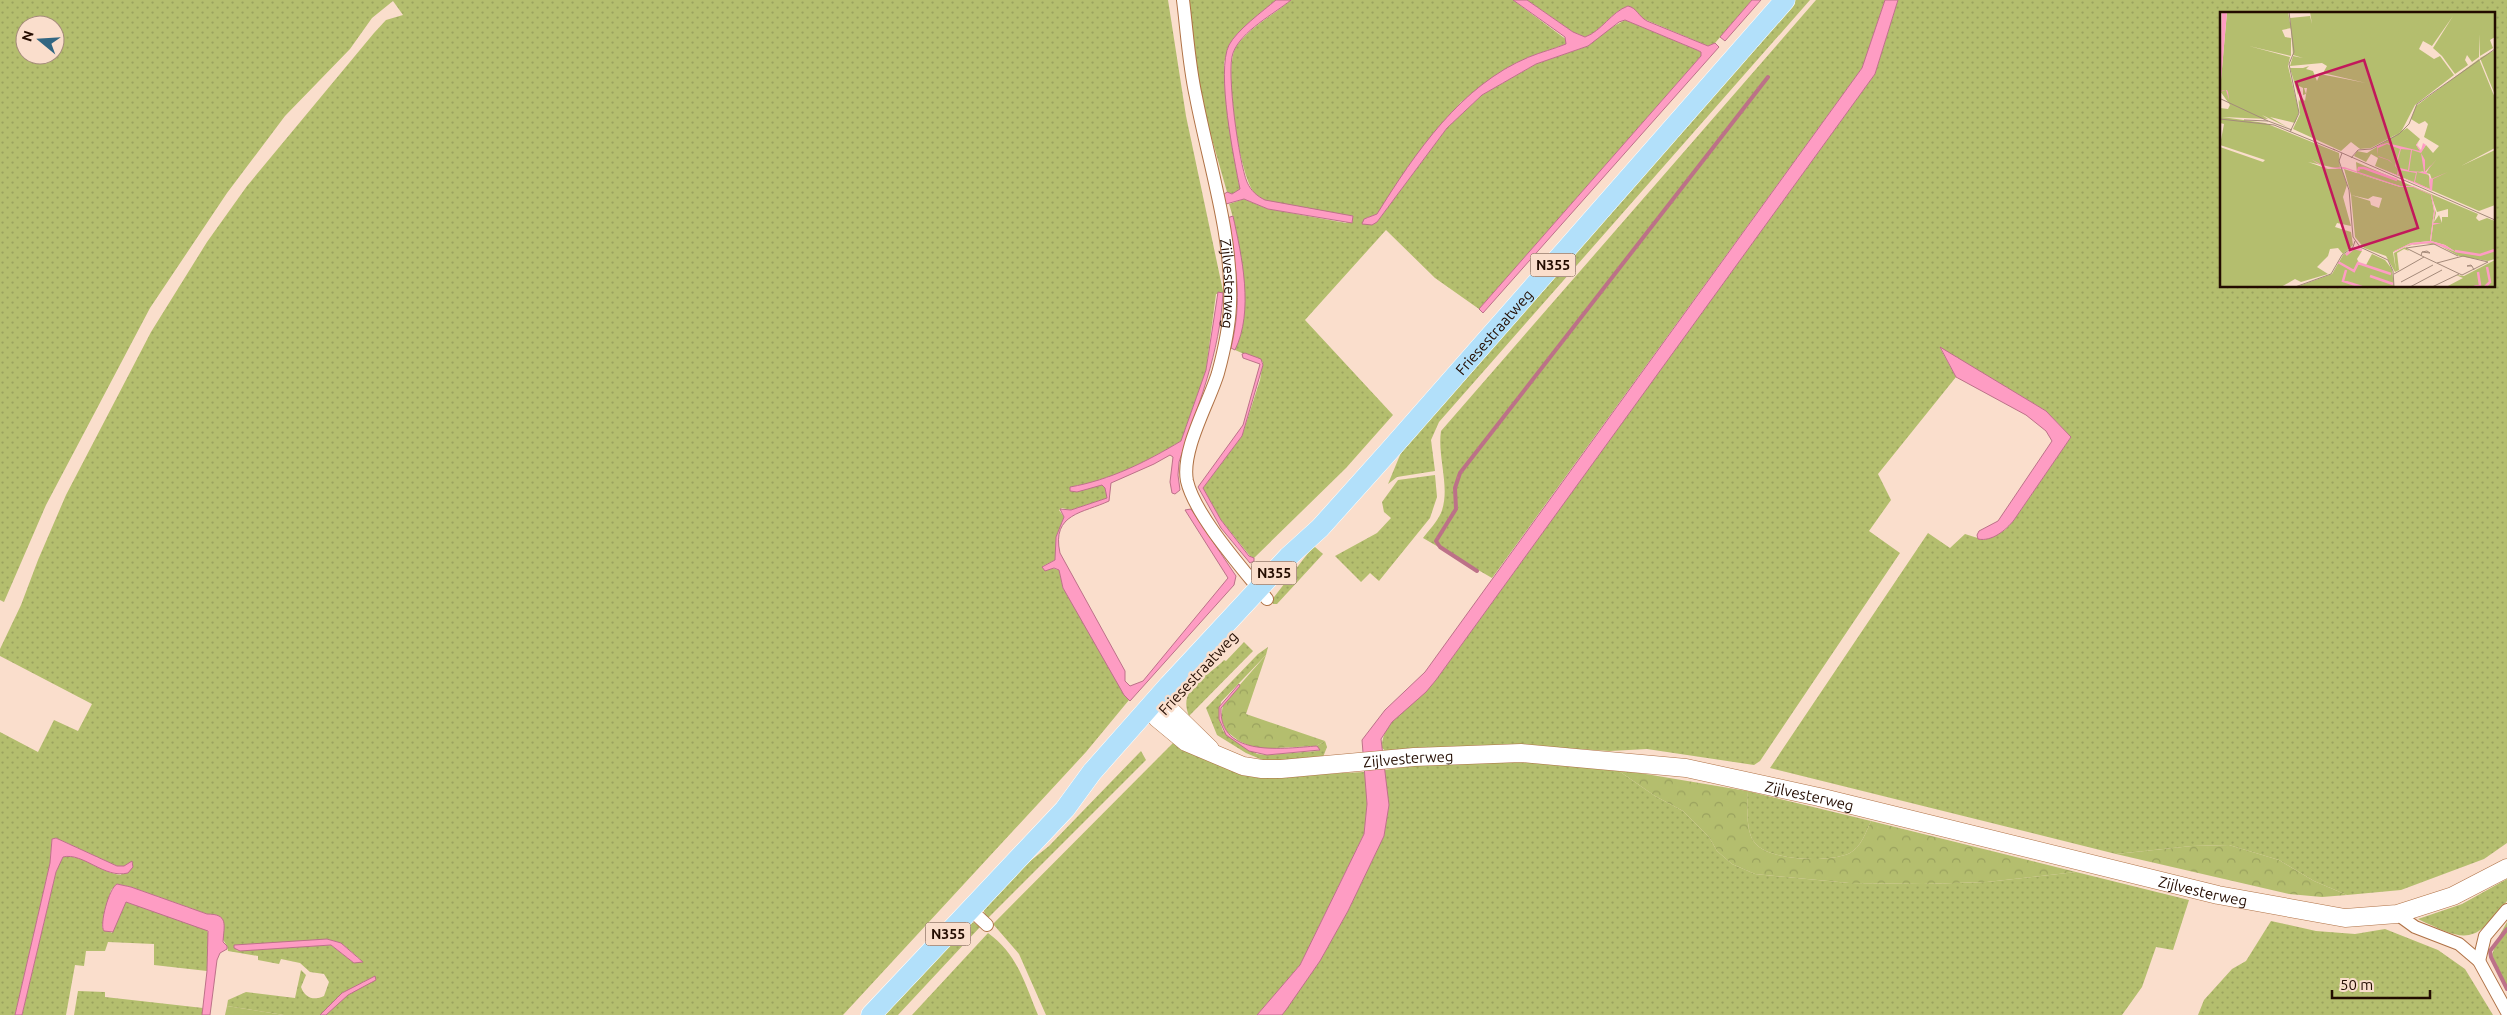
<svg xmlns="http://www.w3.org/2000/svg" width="2507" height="1015" font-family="Ubuntu,sans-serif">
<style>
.grass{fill:url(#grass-dots);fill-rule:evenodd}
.forest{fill:url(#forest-crowns)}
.pitch{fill:#b4be6e}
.water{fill:#fe9cc3;stroke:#bc7188}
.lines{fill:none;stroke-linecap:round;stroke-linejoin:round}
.stream{stroke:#bc7188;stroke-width:4}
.street-casing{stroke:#af7145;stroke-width:14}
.secondary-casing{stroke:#af7145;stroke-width:19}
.primary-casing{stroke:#fff;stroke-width:21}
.street{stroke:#fff;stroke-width:12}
.secondary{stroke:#fff;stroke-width:18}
.primary{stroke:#b2e0fa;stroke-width:20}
.labels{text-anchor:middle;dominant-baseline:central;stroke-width:5;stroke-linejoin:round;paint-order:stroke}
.shield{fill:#fadecc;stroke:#644b3d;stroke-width:1}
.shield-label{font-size:14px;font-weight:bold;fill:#230c00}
.street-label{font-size:15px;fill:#230c00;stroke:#fadecc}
.inset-river{fill:none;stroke:#fe9cc3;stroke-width:2.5}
.inset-road{fill:none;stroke:#a48a7a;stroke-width:1}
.view{fill:#c2185b;fill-opacity:0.15;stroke:#c2185b;stroke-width:2.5}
.inset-edge{fill:none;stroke:#230c00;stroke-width:2.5}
</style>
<defs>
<pattern id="grass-dots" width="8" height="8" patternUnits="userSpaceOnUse" patternTransform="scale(1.25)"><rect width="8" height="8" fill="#b4be6e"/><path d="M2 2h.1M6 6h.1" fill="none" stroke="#9aa25e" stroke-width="1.8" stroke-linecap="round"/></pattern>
<pattern id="forest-crowns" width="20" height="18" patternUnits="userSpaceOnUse" patternTransform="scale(1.25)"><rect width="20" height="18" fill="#b4be6e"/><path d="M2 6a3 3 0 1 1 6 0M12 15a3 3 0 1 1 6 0" fill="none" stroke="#9aa25e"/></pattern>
</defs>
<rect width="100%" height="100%" fill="#fadecc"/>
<path class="grass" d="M 0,0 L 1168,0 L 1186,116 L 1223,291 L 1223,293 L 1216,294 L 1206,370 L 1181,441 C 1146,462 1111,480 1070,487 L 1102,485 L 1105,488 L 1107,498 L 1071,510 L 1062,508 L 1059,510 L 1064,517 L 1056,537 L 1055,560 L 1043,566 L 1059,570 L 1063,588 L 1129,700 L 1086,752 L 843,1015 L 326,1015 L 341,1000 L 375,976 L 342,993 L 320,1015 L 284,1015 L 227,1006 L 228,1000 L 246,992 L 295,998 L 301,970 L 306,975 L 301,987 C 305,998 314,1001 324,996 L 329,982 L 324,974 L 310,972 L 300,963 L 281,959 L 279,964 L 258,960 L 258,956 L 228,951 L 227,946 L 207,914 L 131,887 L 117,884 L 111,890 L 102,927 L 112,933 L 126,902 L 206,929 L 209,935 L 207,971 L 154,965 L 154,944 L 108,942 L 105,951 L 86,951 L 84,966 L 75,965 L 66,1015 L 22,1015 L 56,872 L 63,857 C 81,853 102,873 121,875 L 124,866 L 117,866 L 56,838 L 52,839 L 50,863 L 15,1015 L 0,1015 L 0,732 L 38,752 L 54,720 L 78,731 L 92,704 L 0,656 L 0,649 L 21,605 L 38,560 L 66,495 L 151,332 L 207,242 L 247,186 L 374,33 L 386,20 L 403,15 L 393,1 L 372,18 L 350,49 L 285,116 L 227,193 L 150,308 L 46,505 L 4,602 L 0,600 ZM 25,25 L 55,25 L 55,55 L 25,55 ZM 327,939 L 341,943 L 360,959 L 354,963 L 331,945 L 235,951 Z
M 1188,0 L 1276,0 L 1236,36 L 1224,62 L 1225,88 L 1241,189 L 1232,194 L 1227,192 L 1200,97 Z
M 1291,0 L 1513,0 L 1567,40 L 1566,44 L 1529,57 L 1461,102 L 1434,134 L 1377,214 L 1364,219 L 1377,222 L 1447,128 L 1482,95 L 1536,64 L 1588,46 L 1607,30 L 1625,20 L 1697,50 L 1701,52 L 1701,56 L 1479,309 L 1435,278 L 1386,230 L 1305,320 L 1393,415 L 1346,468 L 1254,558 L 1250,556 L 1221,520 L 1203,488 L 1242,436 L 1260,380 L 1263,362 L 1235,350 C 1252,315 1241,241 1229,204 L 1244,199 L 1268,209 L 1346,223 L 1353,216 C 1330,213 1272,209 1256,195 C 1239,179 1223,66 1236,47 C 1249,27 1274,15 1291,0 Z
M 1527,0 L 1752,0 L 1715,43 L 1708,46 L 1639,17 L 1628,6 C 1611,12 1602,31 1585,37 L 1573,32 Z
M 1794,0 L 1810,0 L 1439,422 L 1431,440 L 1435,471 L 1397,477 L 1388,484 L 1405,443 Z
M 1816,0 L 1885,0 L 1862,68 L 1492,578 L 1423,538 C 1429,530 1437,522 1441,513 C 1451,488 1437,457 1441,431 Z
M 1898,0 L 2507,0 L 2507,843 L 2484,859 L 2401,890 L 2347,895 L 2314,881 L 2279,860 L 2229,845 L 2192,846 L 2116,854 L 1770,768 L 1928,533 L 1950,548 L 1965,534 L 1984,540 L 2005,530 L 2014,520 L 2071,437 L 2046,411 L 1940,348 L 1956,377 L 1878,474 L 1891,500 L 1869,531 L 1900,553 L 1760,761 L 1754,765 L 1647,749 L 1610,751 L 1528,746 L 1388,753 L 1382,748 C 1381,718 1419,701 1436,680 L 1875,74 ZM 2221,14 L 2493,14 L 2493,286 L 2221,286 Z
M 1435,475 L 1437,497 L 1430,518 L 1379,581 L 1370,573 L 1361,582 L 1335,556 L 1377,533 L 1391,518 L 1384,512 L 1382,502 L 1398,480 Z
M 1315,547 L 1323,554 L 1277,604 L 1273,604 L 1271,601 L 1312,548 Z
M 1244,642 L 1253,651 L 1189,716 C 1177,688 1208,677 1224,660 L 1226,661 Z
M 1268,647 L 1266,655 L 1221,702 L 1219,719 L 1223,731 L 1257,754 L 1267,755 L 1317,751 L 1320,750 L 1316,746 L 1325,741 L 1327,747 L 1323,757 L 1318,760 L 1265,761 L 1246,753 L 1217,735 L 1206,708 L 1258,654 Z
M 1173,743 L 1238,772 L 1277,776 L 1365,772 L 1367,804 L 1364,834 L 1300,965 L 1257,1015 L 1046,1015 L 1019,954 L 993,924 Z
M 1141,751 L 1146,760 L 987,919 L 983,909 L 1019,870 L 1049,846 Z
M 1530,761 L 1616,769 L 1655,796 L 1683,811 L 1709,837 L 1717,851 L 1732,864 L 1755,874 L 1849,883 L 1923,884 L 1987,882 L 2076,872 L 2189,900 L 2173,950 L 2156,947 L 2142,987 L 2122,1015 L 1282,1015 L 1320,961 L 1348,911 L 1384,836 L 1389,805 L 1384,770 L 1429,764 Z
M 1747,791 L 1871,821 C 1866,832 1861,847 1850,853 C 1830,863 1769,861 1755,843 C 1745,831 1748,805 1747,791 Z
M 2507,879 L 2507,901 C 2474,945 2466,942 2418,919 L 2462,904 Z
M 2271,921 L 2316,931 L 2355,934 L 2385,929 L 2438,950 L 2465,969 L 2493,1015 L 2198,1015 L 2204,1000 L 2232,969 L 2246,961 Z
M 973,922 L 980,927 L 898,1015 L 882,1015 L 968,923 Z
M 2507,922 L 2507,987 L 2492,955 L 2497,940 Z
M 988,933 C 1018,955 1024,982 1038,1015 L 912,1015 Z
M 78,991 L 105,992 L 105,997 L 203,1008 L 202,1015 L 74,1015 Z"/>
<path class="forest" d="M 1266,655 L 1246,714 L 1325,741 L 1316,746 L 1257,749 L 1239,741 L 1226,731 L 1221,718 L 1223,704 Z
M 1616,769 L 1747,791 C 1748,805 1745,831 1755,843 C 1769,861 1830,863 1850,853 C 1861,847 1866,832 1871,821 L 2076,872 L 1987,882 L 1923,884 L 1849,883 L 1755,874 L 1732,864 L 1717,851 L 1709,837 L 1683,811 L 1655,796 Z
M 2229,845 L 2279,860 L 2314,881 L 2347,895 L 2322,897 L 2289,894 L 2116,854 L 2192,846 Z"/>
<path class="pitch" d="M 227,1006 L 284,1015 L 225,1015 Z"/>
<path class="water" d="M 1276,0 L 1291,0 C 1274,14 1241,31 1233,53 C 1226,71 1239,163 1247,182 C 1251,191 1257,196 1265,200 L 1353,216 L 1352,223 L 1268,209 L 1244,199 L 1226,204 L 1223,195 L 1227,192 L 1232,194 L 1240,189 C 1234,159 1216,71 1229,45 C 1237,30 1263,11 1276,0 Z
M 1513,0 L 1527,0 L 1573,32 L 1585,37 C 1602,31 1611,12 1628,6 C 1637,8 1638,16 1647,21 L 1708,46 L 1715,43 L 1719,47 L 1483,313 L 1479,309 L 1701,56 L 1701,52 L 1697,50 L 1625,20 L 1619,22 L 1588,46 L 1536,64 L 1482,95 L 1447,128 L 1377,222 L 1372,225 L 1362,224 L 1364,219 L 1377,214 C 1415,153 1461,85 1529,57 C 1541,52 1554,49 1566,44 L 1565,37 Z
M 1752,0 L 1761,0 L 1725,41 L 1720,37 Z
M 1885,0 L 1898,0 L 1875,74 L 1436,680 L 1426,692 L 1392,722 L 1381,739 L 1389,805 L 1384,836 L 1348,911 L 1320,961 L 1286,1010 L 1282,1015 L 1257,1015 L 1300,965 L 1364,834 L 1367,804 L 1362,740 L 1385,710 L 1425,672 L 1862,68 Z
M 1233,216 C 1242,257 1254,311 1235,350 L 1231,348 C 1243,297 1236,268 1227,218 Z
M 1218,292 L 1223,293 C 1220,353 1198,405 1179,462 L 1178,475 L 1180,490 L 1175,494 L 1172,493 L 1170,482 L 1173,457 L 1170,455 L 1154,464 L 1111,483 L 1109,501 C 1084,513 1051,513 1060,553 L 1125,671 L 1125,681 L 1130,686 L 1143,681 L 1228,578 L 1185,510 L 1191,509 L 1236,576 L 1234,585 L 1130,701 L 1124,695 L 1063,588 L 1059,570 L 1054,568 L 1045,571 L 1042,567 L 1055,560 L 1056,537 L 1064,517 L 1060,509 L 1071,510 L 1107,498 L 1105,488 L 1102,485 L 1077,492 L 1070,491 L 1070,487 C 1110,480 1146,462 1181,441 L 1206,370 Z
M 1940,347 L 2046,411 L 2071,437 L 2014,520 C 2006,530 1992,542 1978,539 L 1977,535 L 1979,531 L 1998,521 L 2052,441 L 2046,431 L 2026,415 L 1956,377 Z
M 1245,353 L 1261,359 L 1263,365 L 1242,436 L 1203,488 L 1221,520 L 1249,556 L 1254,558 L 1254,561 L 1250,563 L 1221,528 L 1198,487 L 1243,425 L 1260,364 L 1243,358 L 1242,354 Z
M 1239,684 L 1240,686 L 1221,708 C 1219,759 1285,748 1317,746 L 1320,750 L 1267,755 L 1249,751 L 1226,735 L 1219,719 L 1219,707 Z
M 56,838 L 117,866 L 124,866 L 132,861 L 133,867 L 128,873 C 104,879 83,852 63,857 L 56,872 L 22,1015 L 15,1015 L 50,863 L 52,839 Z
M 117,884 L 131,887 L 207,914 C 229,914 224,925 223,942 L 227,946 L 227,949 L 220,953 L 217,960 L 210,1015 L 202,1015 L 207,971 L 208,931 L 126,902 L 113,932 L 104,931 C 99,925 109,888 117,884 Z
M 327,939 L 341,943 L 363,962 L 354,963 L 331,945 L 240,951 L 234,948 L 234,945 Z
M 375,976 L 376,980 L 348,995 L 326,1015 L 320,1015 L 342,993 Z"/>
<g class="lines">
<path class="stream" d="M 1477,571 L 1440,547 L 1436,541 L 1456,509 L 1455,488 L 1460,473 L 1768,77
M 2507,929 L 2490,951 L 2491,957 L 2507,989"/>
<defs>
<g id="street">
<path id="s1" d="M 1183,0 C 1187,32 1189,66 1196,97 C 1209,165 1233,236 1230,306 C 1229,328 1224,351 1218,373 C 1209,403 1181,450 1187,481 C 1195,516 1244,570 1267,599"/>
<path d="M 971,910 L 987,925"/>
<path d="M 2397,914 L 2415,927 L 2459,944 L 2479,961 L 2507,1012"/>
<path d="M 2479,961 L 2485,936 L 2507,910"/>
</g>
<g id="secondary">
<path id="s2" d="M 1153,703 L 1157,718 L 1186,742 L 1243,766 L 1262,769 L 1281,769 L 1414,757 L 1521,753 L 1686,768 L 1819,797 L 2218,895 L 2345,918 L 2397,914 L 2453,896 L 2507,868"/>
<path d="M 1153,703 L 1167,707 L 1210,749"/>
</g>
<g id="primary">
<path id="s3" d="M 871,1015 L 1065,809 L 1092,772 L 1169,685 L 1288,557 L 1320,528 L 1390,450 L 1785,0"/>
</g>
</defs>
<use href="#street" class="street-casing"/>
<use href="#secondary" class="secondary-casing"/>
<use href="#primary" class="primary-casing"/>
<use href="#street" class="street"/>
<use href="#secondary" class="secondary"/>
<use href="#primary" class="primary"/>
</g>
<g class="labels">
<g class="shield">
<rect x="1530.5" y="253.5" width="45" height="23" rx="4"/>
<rect x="1251.5" y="561.5" width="45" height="23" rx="4"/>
<rect x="925.5" y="922.5" width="45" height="23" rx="4"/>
</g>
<g class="shield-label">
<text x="1553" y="265">N355</text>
<text x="1274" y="573">N355</text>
<text x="948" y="934">N355</text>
</g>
<g class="street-label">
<text stroke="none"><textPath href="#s1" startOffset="288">Zijlvesterweg</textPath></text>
<text stroke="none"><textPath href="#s3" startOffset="925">Friesestraatweg</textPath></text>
<text transform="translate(1198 673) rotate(-47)">Friesestraatweg</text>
<text stroke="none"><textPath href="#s2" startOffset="281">Zijlvesterweg</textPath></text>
<text stroke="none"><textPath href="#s2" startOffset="686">Zijlvesterweg</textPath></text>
<text stroke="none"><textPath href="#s2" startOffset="1091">Zijlvesterweg</textPath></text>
</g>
</g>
<g transform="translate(2220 12)">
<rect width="275" height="275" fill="#fadecc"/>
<path d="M 7,0 L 68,0 L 71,16 L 62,18 L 65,25 L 71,26 L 71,44 L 29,34 L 70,45 L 68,54 L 79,100 L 75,111 L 50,105 L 69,116 L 42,103 L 48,107 L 2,105 L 45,111 L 119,141 L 120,157 L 88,150 L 108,157 L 122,157 L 127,173 L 123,185 L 131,214 L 117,211 L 115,215 L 131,220 L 133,233 L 123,242 L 118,236 L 110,237 L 108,244 L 97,255 L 108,262 L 81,270 L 75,267 L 61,275 L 0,275 L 0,135 L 43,150 L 45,148 L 0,133 L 4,112 L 0,111 L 0,96 L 8,97 L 10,93 L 0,79 ZM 90,0 L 275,0 L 275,25 L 270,28 L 273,36 L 260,44 L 260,22 L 259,45 L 252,50 L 247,43 L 245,48 L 248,53 L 235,62 L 222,44 L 213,36 L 233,4 L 212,34 L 203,29 L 199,37 L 214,47 L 220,44 L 234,63 L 195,93 L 181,120 L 151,136 L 140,137 L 131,130 L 121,139 L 73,117 L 80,102 L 78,85 L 79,90 L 81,85 L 85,89 L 87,76 L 84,76 L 86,82 L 83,83 L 83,76 L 79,74 L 78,83 L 70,56 L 83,56 L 89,54 L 86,57 L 93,59 L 97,69 L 100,62 L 146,71 L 103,61 L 107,54 L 102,51 L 70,54 L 73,44 L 83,46 L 73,43 L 70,6 L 90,4 L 92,12 ZM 275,38 L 275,83 L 260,46 ZM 259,47 L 275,86 L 275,136 L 241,154 L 275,138 L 275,193 L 259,199 L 211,178 L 212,168 L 210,162 L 206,161 L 211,153 L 205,160 L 200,159 L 209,163 L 210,177 L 155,154 L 158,146 L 151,142 L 146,150 L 134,144 L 137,139 L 147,141 L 187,116 L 200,127 L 196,133 L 201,140 L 206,133 L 213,141 L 219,134 L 204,125 L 208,112 L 205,109 L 199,112 L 191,107 L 196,94 ZM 136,150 L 258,202 L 256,206 L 259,209 L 267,206 L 275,209 L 275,247 L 268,249 L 239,244 L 219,233 L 198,231 L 185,235 L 189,239 L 184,237 L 177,241 L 179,258 L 175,260 L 166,244 L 144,236 L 135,225 L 131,183 L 150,189 L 151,193 L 159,196 L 162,186 L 153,184 L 148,187 L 131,183 L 124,157 L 180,175 L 193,174 L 180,174 L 137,161 ZM 211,183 L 217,200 L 228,197 L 228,205 L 222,205 L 222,211 L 219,203 L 214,210 L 216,201 L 215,198 L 211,229 L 225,233 L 236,240 L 213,231 L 189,233 L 174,241 L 176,259 L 173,240 L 191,231 L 210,229 L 214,199 ZM 134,236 L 142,239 L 137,247 L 139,251 L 146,253 L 152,242 L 165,248 L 172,257 L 174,275 L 76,275 L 112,262 L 123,243 ZM 275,248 L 275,275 L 226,275 L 243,266 L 236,263 L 244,264 Z" fill="#b4be6e" fill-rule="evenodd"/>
<path d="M 2,0 L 7,0 L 0,79 L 6,78 L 7,78 L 8,80 L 9,88 L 6,78 L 0,80 L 0,86 ZM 199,129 L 197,133 L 201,138 L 203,131 L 206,133 L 201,141 L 192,138 L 189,159 L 204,160 L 201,141 L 205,148 L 205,160 L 217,147 L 206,160 L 211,167 L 228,160 L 213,167 L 212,179 L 155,154 L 177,163 L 178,157 L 173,152 L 168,148 L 159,145 L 158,144 L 169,148 L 175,154 L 180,137 L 172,134 L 167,132 L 158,136 L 158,143 L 157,134 L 167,131 L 200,139 L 196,133 ZM 181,137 L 191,138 L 188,158 L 176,155 ZM 179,158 L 196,161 L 194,170 L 178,164 ZM 197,160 L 209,163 L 210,177 L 195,170 ZM 91,147 L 107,156 L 124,155 L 180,174 L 193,174 L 212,183 L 215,200 L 213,211 L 221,211 L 213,213 L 211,229 L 225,233 L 236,240 L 212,231 L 189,233 L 174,240 L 175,259 L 174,239 L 191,231 L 210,229 L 214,199 L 211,183 L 193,175 L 180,175 L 126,157 L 104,156 Z" fill="#fe9cc3" fill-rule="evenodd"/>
<path class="inset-river" d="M 138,159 L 139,156 L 144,156 L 177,168M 235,239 L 260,243 L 275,238M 126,243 L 134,236 L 142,238M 118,250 L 134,259 L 138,251 L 171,262M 126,258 L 123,269 L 142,275M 150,264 L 173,272M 254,275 L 260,273 L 258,260M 265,275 L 270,270 L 267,255"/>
<path class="inset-road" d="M 69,0 L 74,40 L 69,52 L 79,101 L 70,120M 1,87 L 48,109M 0,107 L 54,113 L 115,138M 24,108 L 48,109 L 72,118M 113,137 L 275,208M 122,141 L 119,149 L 129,178 L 133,225 L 140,235 L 168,248 L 173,259 L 174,275M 131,146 L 138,138 L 151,137 L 179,122 L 189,112 L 197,92 L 275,37M 186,236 L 204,245 L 242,263 L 268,250 L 243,244 L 217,251M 186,236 L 214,232 L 238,244M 201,244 L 202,240 L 207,239 L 210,241 L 202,240M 252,254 L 247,254 L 251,253 L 252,254 L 254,258M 174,262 L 204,245M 181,270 L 213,253M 75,275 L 111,262 L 122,243 L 133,235 L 135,229M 190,275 L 222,258M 212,275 L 239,262"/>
<path class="view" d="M 144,48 L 198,216 L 130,238 L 76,70 Z"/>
<rect width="275" height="275" class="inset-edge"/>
</g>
<g transform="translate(40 40) rotate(288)"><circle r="24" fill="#fadecc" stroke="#a48a7a"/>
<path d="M0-4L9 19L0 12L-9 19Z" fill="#326682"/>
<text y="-8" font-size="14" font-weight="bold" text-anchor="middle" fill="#230c00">N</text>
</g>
<path d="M2332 990v8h98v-8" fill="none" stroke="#230c00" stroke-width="2.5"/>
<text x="2340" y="990" font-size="15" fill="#230c00" stroke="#fadecc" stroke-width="4" paint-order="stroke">50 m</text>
</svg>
